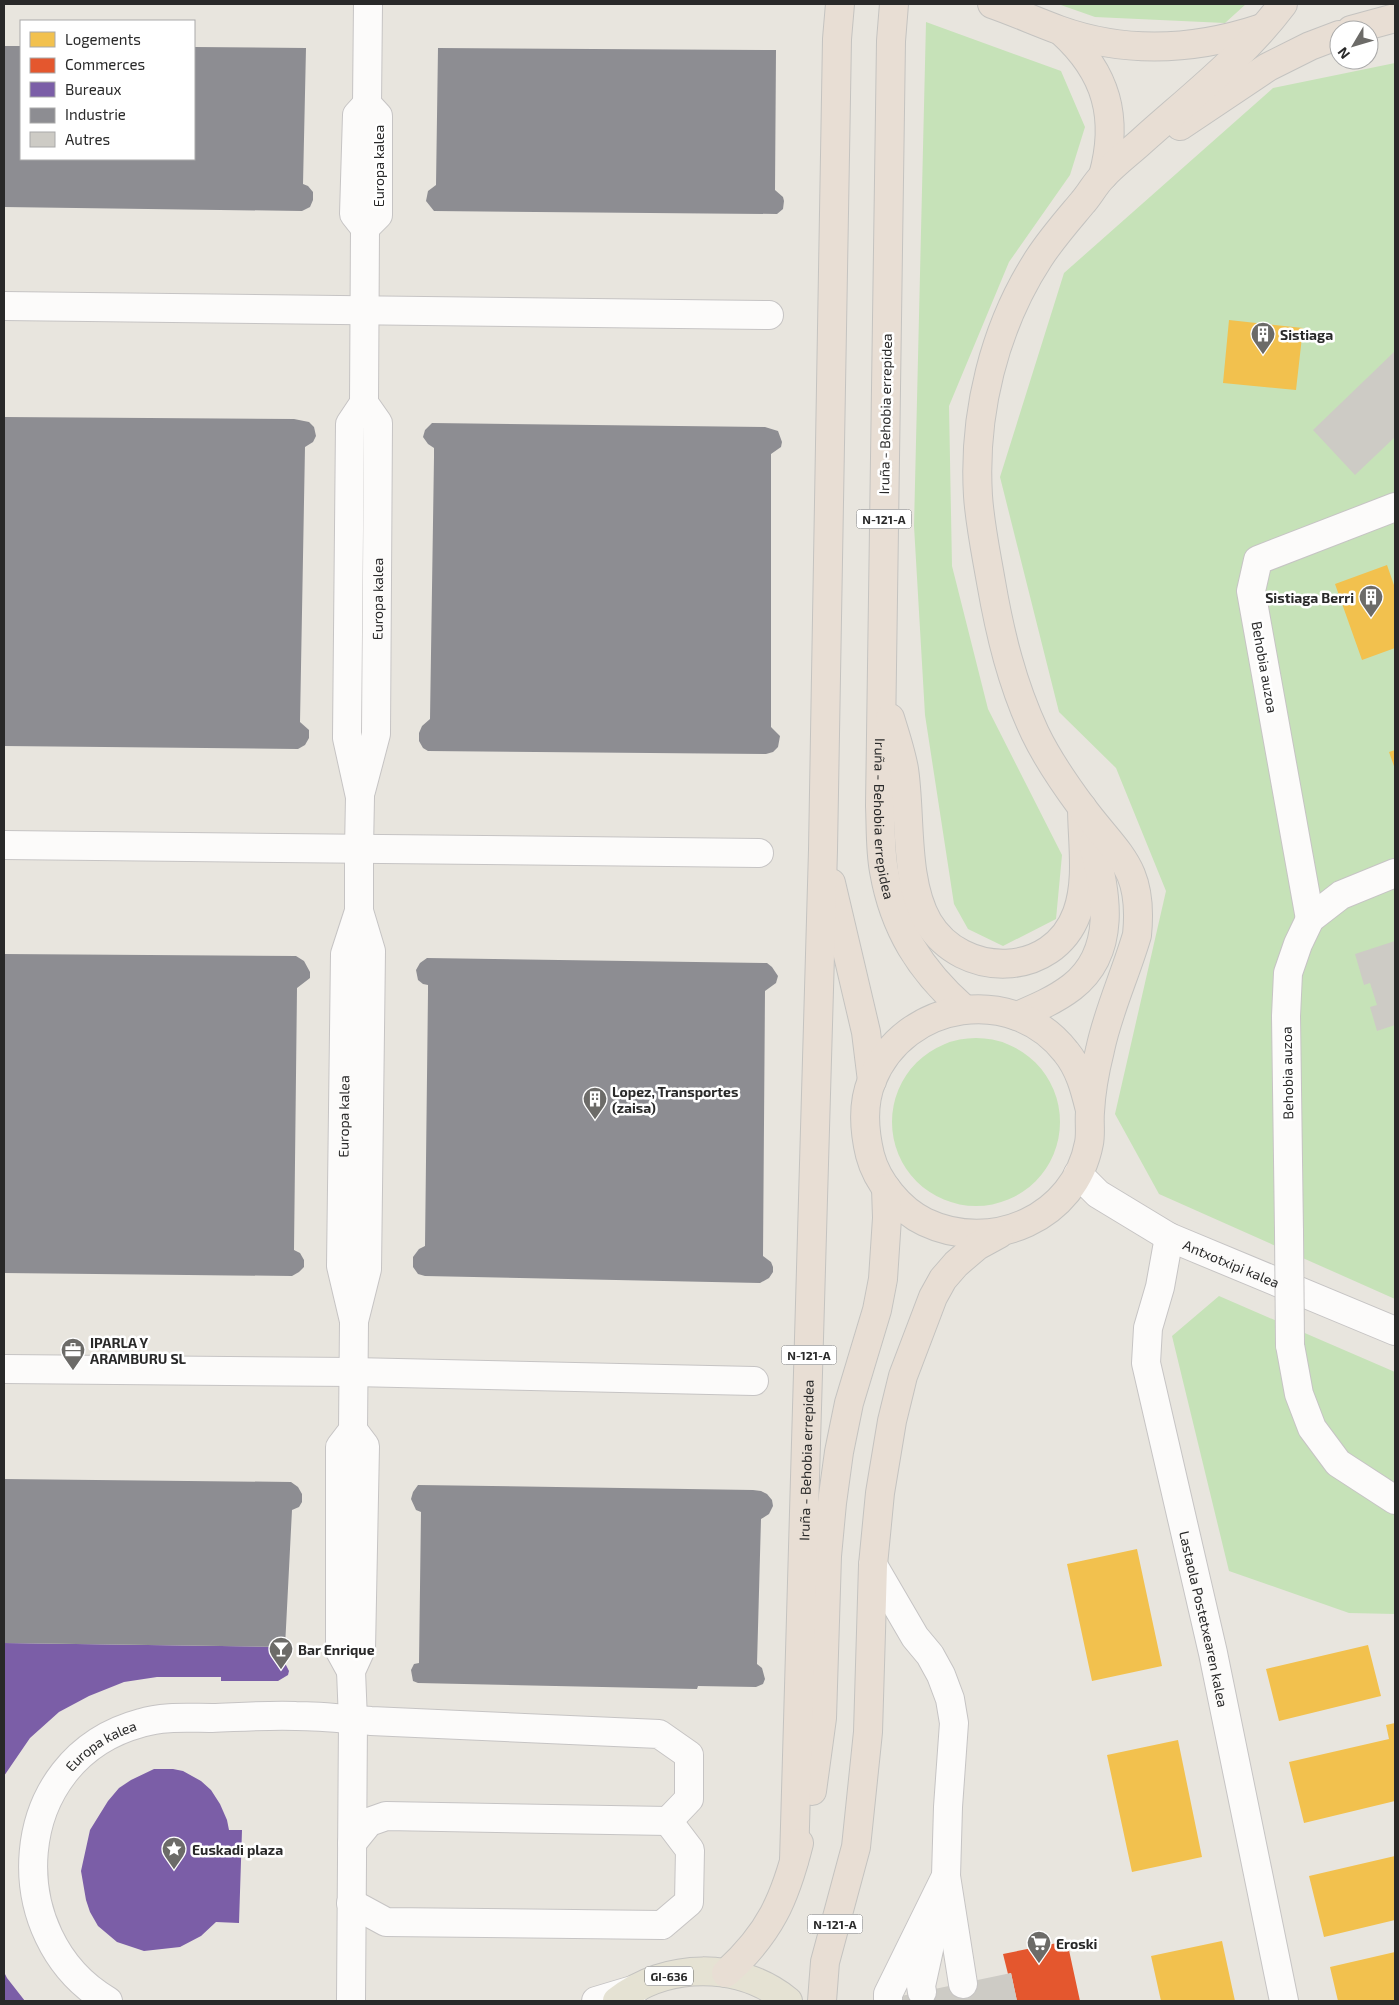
<svg xmlns="http://www.w3.org/2000/svg" width="1399" height="2005" font-family="'Exo 2',sans-serif">
<style>
.green{fill:#c6e2b8}
.homes{fill:#f2c14e}
.shops{fill:#e4572e}
.offices{fill:#7b5ea7}
.industry{fill:#8d8d92}
.building{fill:#cdcbc5}
.lines{fill:none;stroke-linecap:round;stroke-linejoin:round}
.minor-casing{stroke:#c6c4c4;stroke-width:30}
.major-casing{stroke:#c4c3c0;stroke-width:30}
.highway-casing{stroke:#c4c3c0;stroke-width:30}
.minor{stroke:#fcfbfa;stroke-width:28}
.major{stroke:#e5e2d3;stroke-width:28}
.highway{stroke:#e8ded4;stroke-width:28}
.minor-bridge-casing{stroke:#c6c4c4;stroke-width:30;stroke-linecap:butt}
.minor-bridge{stroke:#fcfbfa;stroke-width:28}
.labels{text-anchor:middle;dominant-baseline:central;stroke-width:5;stroke-linejoin:round;paint-order:stroke}
.shield{fill:#fff;stroke:#696969;stroke-width:1}
.shield-label{font-size:12px;font-weight:bold;fill:#292929}
.street-label{font-size:14px;fill:#292929;stroke:#fff}
.poi-label{font-size:14px;font-weight:bold;fill:#292929;stroke:#fff;text-anchor:start}
</style>
<rect width="100%" height="100%" fill="#e8e5de"/>
<path class="green" d="M 1058,4 L 1246,4 L 1225,23 L 1095,17 Z
M 926,22 L 1061,71 L 1085,127 L 1070,175 L 1009,262 L 949,406 L 952,566 L 988,709 L 1062,855 L 1056,919 L 1003,946 L 968,929 L 954,904 L 925,715 L 914,526 Z
M 1395,63 L 1395,1299 L 1159,1194 L 1115,1114 L 1166,891 L 1116,768 L 1059,712 L 1000,477 L 1064,273 L 1273,88 Z
M892 1122a84 84 0 1 1 168 0a84 84 0 1 1-168 0Z
M 1219,1296 L 1395,1372 L 1395,1614 L 1349,1613 L 1229,1571 L 1172,1336 Z"/>
<path class="homes" d="M 1229,320 L 1303,328 L 1296,390 L 1223,383 Z
M 1387,565 L 1395,588 L 1395,648 L 1362,660 L 1335,584 Z
M 1395,750 L 1395,769 L 1389,752 Z
M 1137,1549 L 1162,1666 L 1092,1681 L 1067,1564 Z
M 1368,1645 L 1381,1696 L 1279,1721 L 1266,1669 Z
M 1395,1723 L 1395,1801 L 1304,1823 L 1289,1762 L 1389,1739 L 1386,1725 Z
M 1178,1740 L 1202,1857 L 1132,1872 L 1107,1755 Z
M 1395,1856 L 1395,1920 L 1324,1937 L 1309,1876 Z
M 1222,1941 L 1235,2001 L 1161,2001 L 1151,1956 Z
M 1395,1952 L 1395,2001 L 1338,2001 L 1330,1967 Z"/>
<path class="shops" d="M 1067,1941 L 1080,2001 L 1017,2001 L 1011,1973 L 1008,1974 L 1003,1954 Z"/>
<path class="offices" d="M 4,1643 L 285,1647 L 284,1661 L 289,1671 L 288,1675 L 278,1681 L 221,1681 L 221,1677 L 157,1677 L 124,1682 L 89,1696 L 59,1712 L 30,1738 L 4,1776 Z
M 154,1769 L 173,1769 L 183,1771 L 201,1781 L 211,1790 L 220,1804 L 227,1820 L 229,1830 L 242,1830 L 239,1923 L 216,1922 L 201,1936 L 180,1947 L 144,1951 L 117,1942 L 98,1926 L 90,1912 L 86,1900 L 81,1871 L 90,1830 L 108,1801 L 119,1788 L 131,1780 Z
M 4,1972 L 7,1978 L 25,2001 L 4,2001 Z"/>
<path class="industry" d="M 4,46 L 21,46 L 21,159 L 194,159 L 194,47 L 306,48 L 303,184 L 308,186 L 313,192 L 313,200 L 310,207 L 302,211 L 4,207 Z
M 438,48 L 776,50 L 775,190 L 783,197 L 784,201 L 783,209 L 777,214 L 434,211 L 426,201 L 428,191 L 436,185 Z
M 4,417 L 294,419 L 309,422 L 314,427 L 316,436 L 313,442 L 305,447 L 300,722 L 309,730 L 309,738 L 305,745 L 298,749 L 4,746 Z
M 432,423 L 765,427 L 778,431 L 782,442 L 781,447 L 771,454 L 771,727 L 780,736 L 778,747 L 773,752 L 766,754 L 428,751 L 423,748 L 419,741 L 419,733 L 422,726 L 430,719 L 434,457 L 434,448 L 428,444 L 423,437 L 425,430 Z
M 4,954 L 296,956 L 304,961 L 310,972 L 310,978 L 297,988 L 294,1250 L 300,1253 L 304,1260 L 304,1267 L 299,1272 L 292,1276 L 4,1273 Z
M 427,958 L 767,963 L 772,967 L 778,976 L 776,983 L 765,991 L 763,1256 L 771,1262 L 773,1267 L 773,1272 L 769,1278 L 760,1283 L 425,1276 L 418,1274 L 413,1267 L 413,1257 L 419,1249 L 425,1246 L 428,992 L 428,985 L 423,984 L 418,980 L 416,970 L 420,963 Z
M 4,1479 L 291,1482 L 298,1487 L 302,1494 L 302,1502 L 299,1507 L 292,1510 L 285,1647 L 4,1643 Z
M 418,1485 L 753,1490 L 761,1491 L 767,1494 L 772,1500 L 773,1506 L 769,1514 L 761,1519 L 757,1664 L 762,1668 L 765,1679 L 763,1684 L 756,1687 L 698,1686 L 697,1689 L 418,1683 L 413,1681 L 411,1670 L 414,1664 L 419,1663 L 421,1512 L 416,1510 L 411,1499 L 413,1492 Z"/>
<path class="building" d="M 1395,351 L 1395,437 L 1355,475 L 1313,430 Z
M 1395,941 L 1395,1025 L 1377,1031 L 1370,1007 L 1377,1005 L 1370,983 L 1364,985 L 1355,954 Z
M 1011,1973 L 1017,2001 L 882,2001 L 882,2000 Z"/>
<g class="lines">
<defs>
<g id="minor">
<path d="M 365,228 L 378,215 L 378,116 L 367,104"/>
<path d="M 4,306 L 769,315"/>
<path id="s1" d="M 361,791 L 376,734 L 378,423 L 364,403"/>
<path d="M 4,845 L 759,853"/>
<path d="M 1310,919 L 1251,591 L 1258,560 L 1395,507"/>
<path id="s2" d="M 1078,1174 L 1098,1194 L 1169,1237 L 1395,1331"/>
<path d="M 1289,1232 L 1286,1016 L 1288,973 L 1298,944 L 1310,919 L 1341,895 L 1395,873"/>
<path id="s3" d="M 1169,1237 L 1160,1287 L 1148,1328 L 1146,1363 L 1213,1653 L 1284,2001"/>
<path id="s4" d="M 354,1321 L 341,1266 L 345,954 L 359,911 L 359,849 L 360,797 L 347,738 L 350,424 L 364,403 L 365,228 L 354,214 L 357,115 L 367,104 L 368,4"/>
<path d="M 1290,1345 L 1299,1394 L 1312,1428 L 1338,1463 L 1395,1500"/>
<path d="M 4,1369 L 353,1372 L 754,1381"/>
<path d="M 873,1565 L 915,1637 L 930,1655 L 941,1675 L 950,1699 L 954,1723 L 948,1807 L 946,1876 L 963,1984"/>
<path d="M 351,1671 L 340,1651 L 340,1447 L 353,1430 L 354,1321 L 367,1269 L 371,951 L 359,911"/>
<path d="M 351,1903 L 386,1922 L 662,1925 L 689,1902 L 690,1850 L 668,1821"/>
<path d="M 922,1992 L 921,1986 L 935,1922"/>
<path d="M 888,1999 L 888,1994 L 946,1876"/>
<path id="s5" d="M 108,2001 C 0,1938 7,1759 141,1723 C 163,1716 188,1718 212,1718 C 240,1717 268,1715 296,1716 C 321,1716 346,1719 371,1721 C 467,1726 563,1730 659,1734 L 689,1755 L 689,1799 L 668,1821 L 386,1816 L 369,1822 L 352,1843"/>
<path d="M 351,2001 L 353,1720 L 351,1671 L 361,1649 L 365,1446 L 353,1430"/>
<path d="M 596,2001 L 636,1989"/>
</g>
<path id="major" d="M 617,2001 C 666,1962 739,1961 788,2001"/>
<g id="highway">
<path id="s6" d="M 894,4 L 891,41 L 880,806 C 881,827 880,850 884,871 C 894,929 920,970 964,1009"/>
<path d="M 992,4 C 1015,12 1037,22 1059,30 C 1126,54 1196,50 1262,28"/>
<path d="M 1351,30 L 1395,18"/>
<path d="M 1062,32 C 1107,73 1119,118 1103,176"/>
<path d="M 1180,126 L 1268,67 L 1310,46 L 1339,35"/>
<path d="M 890,718 C 895,734 901,752 904,769 C 911,815 904,881 928,922 C 962,979 1053,979 1077,913 C 1089,880 1082,841 1082,807"/>
<path d="M 831,883 L 866,1032 L 872,1081"/>
<path d="M 1017,1016 C 1036,1008 1055,1000 1072,987 C 1117,952 1107,892 1093,845"/>
<path d="M 1090,1110 C 1085,1090 1080,1069 1066,1052 C 1013,984 905,1000 872,1080 C 862,1104 864,1130 870,1155 C 877,1182 900,1210 925,1222 C 992,1254 1075,1218 1089,1143 C 1091,1133 1089,1122 1090,1112 C 1091,1091 1095,1070 1100,1050 C 1108,1011 1126,973 1137,935 C 1144,866 1117,855 1081,806 C 1064,783 1047,758 1035,733 C 1012,684 1000,634 991,582 C 986,553 980,525 978,496 C 973,414 994,327 1039,258 C 1052,238 1068,220 1083,202 C 1090,194 1095,184 1103,176 C 1115,163 1130,152 1143,140 C 1191,97 1244,56 1283,4"/>
<path d="M 812,1791 L 822,1718 L 827,1556 L 832,1503 L 839,1452 L 849,1403 L 877,1310 L 883,1279 L 887,1218 L 886,1188"/>
<path id="s7" d="M 794,1861 L 823,850 L 837,39 L 840,4"/>
<path d="M 726,1973 C 770,1933 785,1899 799,1843"/>
<path d="M 822,2001 L 825,1962 L 856,1847 L 868,1732 L 873,1565 L 880,1493 L 892,1421 L 903,1376 L 933,1297 L 943,1279 L 956,1264 L 977,1246 L 999,1234"/>
</g>
</defs>
<use href="#minor" class="minor-casing"/>
<use href="#major" class="major-casing"/>
<use href="#highway" class="highway-casing"/>
<use href="#minor" class="minor"/>
<use href="#major" class="major"/>
<use href="#highway" class="highway"/>
<defs>
<path id="minor-bridge" d="M 1289,1232 L 1290,1345"/>
</defs>
<use href="#minor-bridge" class="minor-bridge-casing"/>
<use href="#minor-bridge" class="minor-bridge"/>
</g>
<defs>
<symbol id="building-pin" viewBox="-11 -11 22 30"><path d="M0 17L-7.5 6A9.5 9.5 0 1 1 7.5 6Z" fill="#6c6b68" stroke="#fff"/><path d="M-4-6H4V6H1V3H-1V6H-4ZM-2.5-4.3h1.7v1.8h-1.7ZM.8-4.3h1.7v1.8H.8ZM-2.5-1h1.7V.8h-1.7ZM.8-1h1.7V.8H.8Z" fill="#fff"/></symbol>
<symbol id="office-pin" viewBox="-11 -11 22 30"><path d="M0 17L-7.5 6A9.5 9.5 0 1 1 7.5 6Z" fill="#6c6b68" stroke="#fff"/><path d="M-6-3h4V-5.5h4V-3h4V5H-6ZM-1-4.5V-3h2v-1.5ZM-6 0V1H6V0Z" fill="#fff"/></symbol>
<symbol id="bar-pin" viewBox="-11 -11 22 30"><path d="M0 17L-7.5 6A9.5 9.5 0 1 1 7.5 6Z" fill="#6c6b68" stroke="#fff"/><path d="M-6-5H6L.8 .8V4.5H3.5V6h-7V4.5H-.8V.8Z" fill="#fff"/></symbol>
<symbol id="sight-pin" viewBox="-11 -11 22 30"><path d="M0 17L-7.5 6A9.5 9.5 0 1 1 7.5 6Z" fill="#6c6b68" stroke="#fff"/><path d="M0-6L1.8-2.2L6-1.7L2.9 1.2L3.7 5.4L0 3.3L-3.7 5.4L-2.9 1.2L-6-1.7L-1.8-2.2Z" fill="#fff"/></symbol>
<symbol id="supermarket-pin" viewBox="-11 -11 22 30"><path d="M0 17L-7.5 6A9.5 9.5 0 1 1 7.5 6Z" fill="#6c6b68" stroke="#fff"/><path d="M-6-5.5h2.5l.6 2H6L4.5 2H-2.5L-4.4-4H-6ZM-1.5 3.2a1.3 1.3 0 1 0 .1 0ZM3 3.2a1.3 1.3 0 1 0 .1 0Z" fill="#fff"/></symbol>
</defs>
<g fill-rule="evenodd">
<use href="#building-pin" x="1249" y="320" width="28" height="38"/>
<use href="#building-pin" x="1357" y="583" width="28" height="38"/>
<use href="#building-pin" x="581" y="1085" width="28" height="38"/>
<use href="#office-pin" x="59" y="1336" width="28" height="38"/>
<use href="#bar-pin" x="267" y="1635" width="28" height="38"/>
<use href="#sight-pin" x="160" y="1835" width="28" height="38"/>
<use href="#supermarket-pin" x="1025" y="1929" width="28" height="38"/>
</g>
<g class="labels">
<g class="shield">
<rect x="856.5" y="509.5" width="55" height="19" rx="4"/>
<rect x="781.5" y="1345.5" width="55" height="19" rx="4"/>
<rect x="807.5" y="1914.5" width="55" height="19" rx="4"/>
<rect x="645" y="1966.5" width="48" height="19" rx="4"/>
</g>
<g class="shield-label">
<text x="884" y="519">N-121-A</text>
<text x="809" y="1355">N-121-A</text>
<text x="835" y="1924">N-121-A</text>
<text x="669" y="1976">GI-636</text>
</g>
<g class="street-label">
<text transform="translate(378 166) rotate(-90)">Europa kalea</text>
<text transform="translate(885 414) rotate(-89)">Iruña - Behobia errepidea</text>
<text stroke="none"><textPath href="#s1" startOffset="194">Europa kalea</textPath></text>
<text transform="translate(1265 667) rotate(80)">Behobia auzoa</text>
<text stroke="none"><textPath href="#s6" startOffset="815">Iruña - Behobia errepidea</textPath></text>
<text transform="translate(1287 1073) rotate(-91)">Behobia auzoa</text>
<text stroke="none"><textPath href="#s4" startOffset="206">Europa kalea</textPath></text>
<text stroke="none"><textPath href="#s2" startOffset="179">Antxotxipi kalea</textPath></text>
<text stroke="none"><textPath href="#s7" startOffset="401">Iruña - Behobia errepidea</textPath></text>
<text stroke="none"><textPath href="#s3" startOffset="391">Lastaola Postetxearen kalea</textPath></text>
<text stroke="none"><textPath href="#s5" startOffset="308">Europa kalea</textPath></text>
</g>
<g class="poi-label">
<text x="1280" y="334">Sistiaga</text>
<text x="1354" y="597" text-anchor="end">Sistiaga Berri</text>
<text x="612" y="1091">Lopez, Transportes<tspan x="612" dy="16">(zaisa)</tspan></text>
<text x="90" y="1342">IPARLA Y<tspan x="90" dy="16">ARAMBURU SL</tspan></text>
<text x="298" y="1649">Bar Enrique</text>
<text x="192" y="1849">Euskadi plaza</text>
<text x="1056" y="1943">Eroski</text>
</g>
</g>
<rect width="1399" height="2005" fill="none" stroke="#292929" stroke-width="10"/>
<rect x="20" y="20" width="175" height="140" fill="#ffffff" stroke="#a9a9a9"/>
<rect x="30" y="32" width="25" height="15" fill="#f2c14e" stroke="#a9a9a9"/>
<text x="65" y="45" font-size="15" fill="#292929">Logements</text>
<rect x="30" y="58" width="25" height="15" fill="#e4572e" stroke="#a9a9a9"/>
<text x="65" y="70" font-size="15" fill="#292929">Commerces</text>
<rect x="30" y="82" width="25" height="15" fill="#7b5ea7" stroke="#a9a9a9"/>
<text x="65" y="95" font-size="15" fill="#292929">Bureaux</text>
<rect x="30" y="108" width="25" height="15" fill="#8d8d92" stroke="#a9a9a9"/>
<text x="65" y="120" font-size="15" fill="#292929">Industrie</text>
<rect x="30" y="132" width="25" height="15" fill="#cdcbc5" stroke="#a9a9a9"/>
<text x="65" y="145" font-size="15" fill="#292929">Autres</text>
<g transform="translate(1354 45) rotate(232)"><circle r="24" fill="#ffffff" stroke="#a9a9a9"/>
<path d="M0-4L9 19L0 12L-9 19Z" fill="#6c6b68"/>
<text y="-8" font-size="14" font-weight="bold" text-anchor="middle" fill="#292929">N</text>
</g>
</svg>
